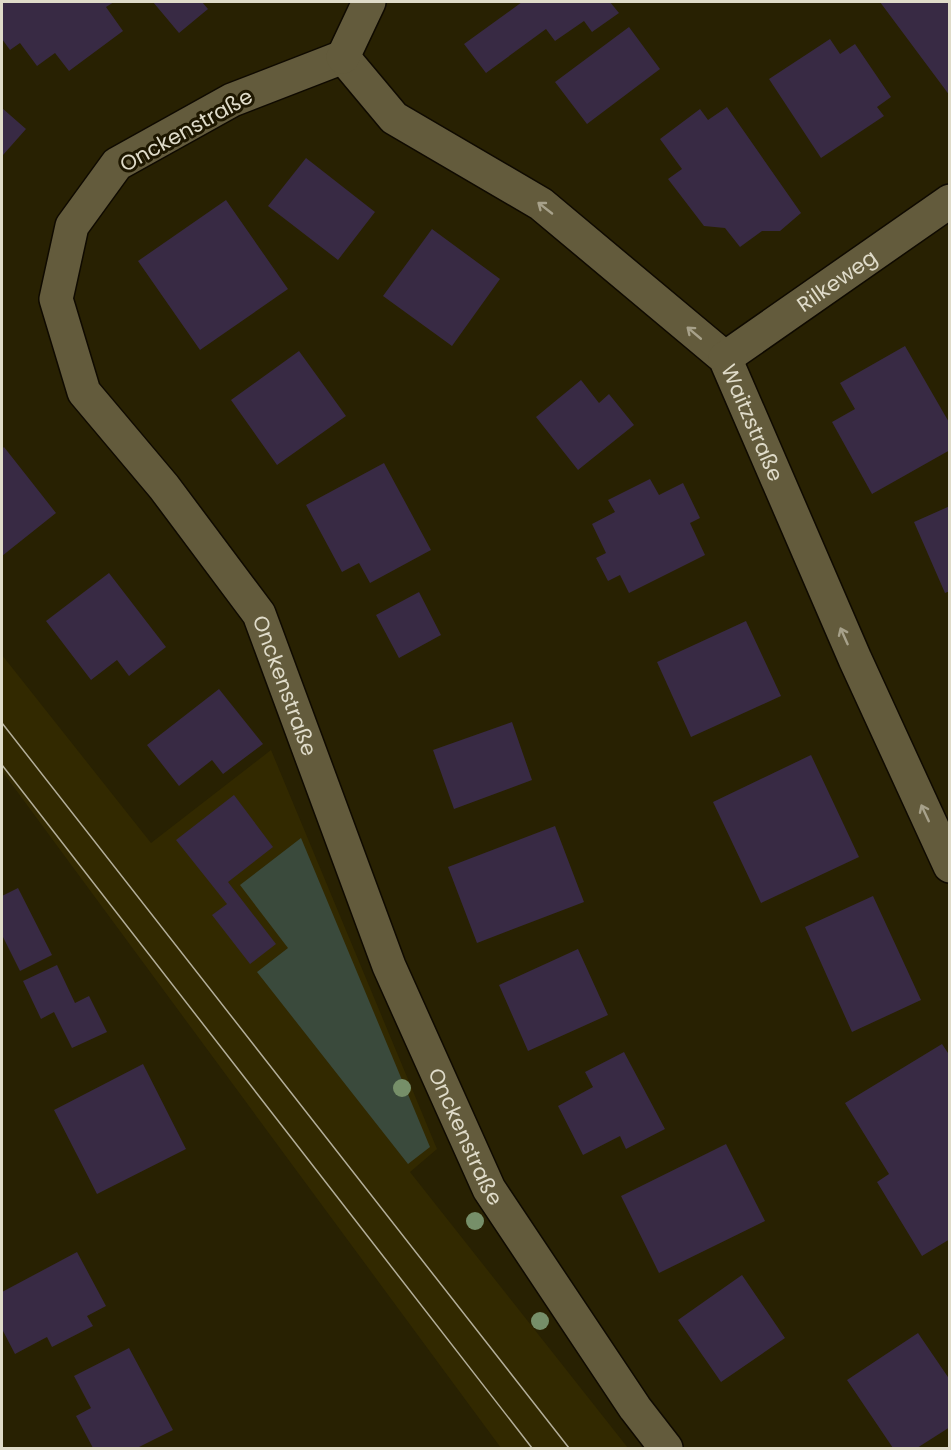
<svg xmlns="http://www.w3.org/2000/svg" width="951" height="1450" font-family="Poppins,sans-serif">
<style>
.built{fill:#322900}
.green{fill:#3a4a3c}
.building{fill:#382a44}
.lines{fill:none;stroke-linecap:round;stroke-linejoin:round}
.minor-casing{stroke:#0f0a00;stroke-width:36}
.minor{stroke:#635b3c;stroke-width:33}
.tram{stroke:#b3ae99;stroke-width:1.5}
.tree{fill:#768f69}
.oneway{stroke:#a7a18a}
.labels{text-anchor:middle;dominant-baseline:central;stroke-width:6;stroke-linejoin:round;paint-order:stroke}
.street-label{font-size:21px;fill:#dfdbc9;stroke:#1e1700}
</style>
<rect width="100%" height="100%" fill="#282102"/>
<path class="built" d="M 2,655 L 151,843 L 271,750 L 437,1149 L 410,1172 L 628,1448 L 501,1448 L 2,771 Z"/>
<path class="green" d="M 301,838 L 430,1147 L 408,1164 L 257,972 L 288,948 L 240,885 Z"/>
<path class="building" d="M 2,2 L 114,2 L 106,7 L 123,31 L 69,71 L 55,53 L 37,66 L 20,43 L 10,50 L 2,39 Z
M 153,2 L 202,2 L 208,9 L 179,33 Z
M 522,2 L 610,2 L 619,13 L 592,32 L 584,21 L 555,41 L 546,29 L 486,73 L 464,44 Z
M 880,2 L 950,2 L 950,96 Z
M 629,27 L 660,69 L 587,124 L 555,82 Z
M 830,39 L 840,54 L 855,44 L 891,97 L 877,107 L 884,116 L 821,158 L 769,79 Z
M 727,107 L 801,213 L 780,231 L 762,231 L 740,247 L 725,228 L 704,226 L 668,179 L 682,169 L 660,139 L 700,109 L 708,120 Z
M 2,108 L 26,129 L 3,155 L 2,153 Z
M 306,158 L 375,212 L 338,260 L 268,206 Z
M 226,200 L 288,289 L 200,350 L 138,261 Z
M 432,229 L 500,279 L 452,346 L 383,296 Z
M 905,346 L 950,424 L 950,450 L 872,494 L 832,422 L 855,409 L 840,383 Z
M 299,351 L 346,416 L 277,465 L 231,400 Z
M 581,380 L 599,403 L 609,394 L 634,425 L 578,470 L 536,417 Z
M 4,447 L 56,513 L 2,556 L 2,449 Z
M 384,463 L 431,550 L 370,583 L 359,563 L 342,572 L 306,505 Z
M 650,479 L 659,495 L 683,483 L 700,518 L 690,523 L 705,555 L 629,593 L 620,575 L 608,581 L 596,558 L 606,553 L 592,524 L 615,512 L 608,500 Z
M 950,506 L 950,591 L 945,593 L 914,522 Z
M 109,573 L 166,647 L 129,676 L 117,660 L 91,680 L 46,621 Z
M 419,592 L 441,635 L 399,658 L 376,615 Z
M 746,621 L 781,696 L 691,737 L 657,662 Z
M 219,689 L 263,744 L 223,774 L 212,760 L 179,786 L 147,745 Z
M 512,722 L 532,780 L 454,809 L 433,750 Z
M 811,755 L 859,857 L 761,903 L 713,802 Z
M 234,795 L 273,847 L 228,882 L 276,944 L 250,964 L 212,915 L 227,904 L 176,840 Z
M 555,826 L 584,902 L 477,943 L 448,867 Z
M 18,888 L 52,955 L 20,971 L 2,935 L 2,896 Z
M 873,896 L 921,1000 L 852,1032 L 805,927 Z
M 578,949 L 608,1015 L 528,1051 L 499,985 Z
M 57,965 L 75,1003 L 89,996 L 107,1032 L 72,1048 L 54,1012 L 41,1019 L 23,981 Z
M 942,1044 L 950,1056 L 950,1239 L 922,1256 L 877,1182 L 889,1174 L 845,1103 Z
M 624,1052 L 665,1129 L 626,1149 L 620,1136 L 583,1155 L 558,1106 L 593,1087 L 585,1072 Z
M 143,1064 L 186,1149 L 97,1194 L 54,1110 Z
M 726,1144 L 765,1221 L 659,1273 L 621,1196 Z
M 77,1252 L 106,1306 L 87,1316 L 93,1326 L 52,1347 L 47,1337 L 15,1354 L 2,1329 L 2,1292 Z
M 742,1275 L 785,1338 L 721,1382 L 678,1320 Z
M 918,1333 L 950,1380 L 950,1427 L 917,1448 L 893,1448 L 847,1380 Z
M 129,1348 L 173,1430 L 137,1448 L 93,1448 L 76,1416 L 91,1408 L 74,1376 Z"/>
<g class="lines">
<defs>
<g id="minor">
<path id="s1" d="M 343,57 L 232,100 L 117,164 L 72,226 L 56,299 L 84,392 L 164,487 L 259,614 L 389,966 L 489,1189 L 635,1408 L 666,1448"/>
<path id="s2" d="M 343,57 L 394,118 L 541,204 L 725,358 L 855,659 L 950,866"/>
<path d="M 343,57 L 369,2"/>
<path id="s3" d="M 725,358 L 950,201"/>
</g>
</defs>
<use href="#minor" class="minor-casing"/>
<use href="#minor" class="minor"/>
<path class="tram" d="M 2,723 L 569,1448
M 2,765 L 532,1448"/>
</g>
<g class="tree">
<circle cx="402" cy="1088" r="9"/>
<circle cx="475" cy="1221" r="9"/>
<circle cx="540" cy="1321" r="9"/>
</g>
<defs><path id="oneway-shaft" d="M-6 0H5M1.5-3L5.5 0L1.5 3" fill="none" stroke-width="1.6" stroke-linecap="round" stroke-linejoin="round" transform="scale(1.5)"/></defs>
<g class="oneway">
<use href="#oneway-shaft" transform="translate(545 208) rotate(-142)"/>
<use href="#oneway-shaft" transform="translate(694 333) rotate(-140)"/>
<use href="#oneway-shaft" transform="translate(844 636) rotate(-114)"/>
<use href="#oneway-shaft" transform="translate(925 813) rotate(-115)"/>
</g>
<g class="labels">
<g class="street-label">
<text transform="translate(186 130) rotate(-29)">Onckenstraße</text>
<text stroke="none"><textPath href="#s3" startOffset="136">Rilkeweg</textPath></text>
<text stroke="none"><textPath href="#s2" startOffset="560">Waitzstraße</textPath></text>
<text stroke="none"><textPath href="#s1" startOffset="858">Onckenstraße</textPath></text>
<text stroke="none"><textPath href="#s1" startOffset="1344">Onckenstraße</textPath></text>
</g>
</g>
<rect width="951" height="1450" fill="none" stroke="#dfdbc9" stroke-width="6"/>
</svg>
